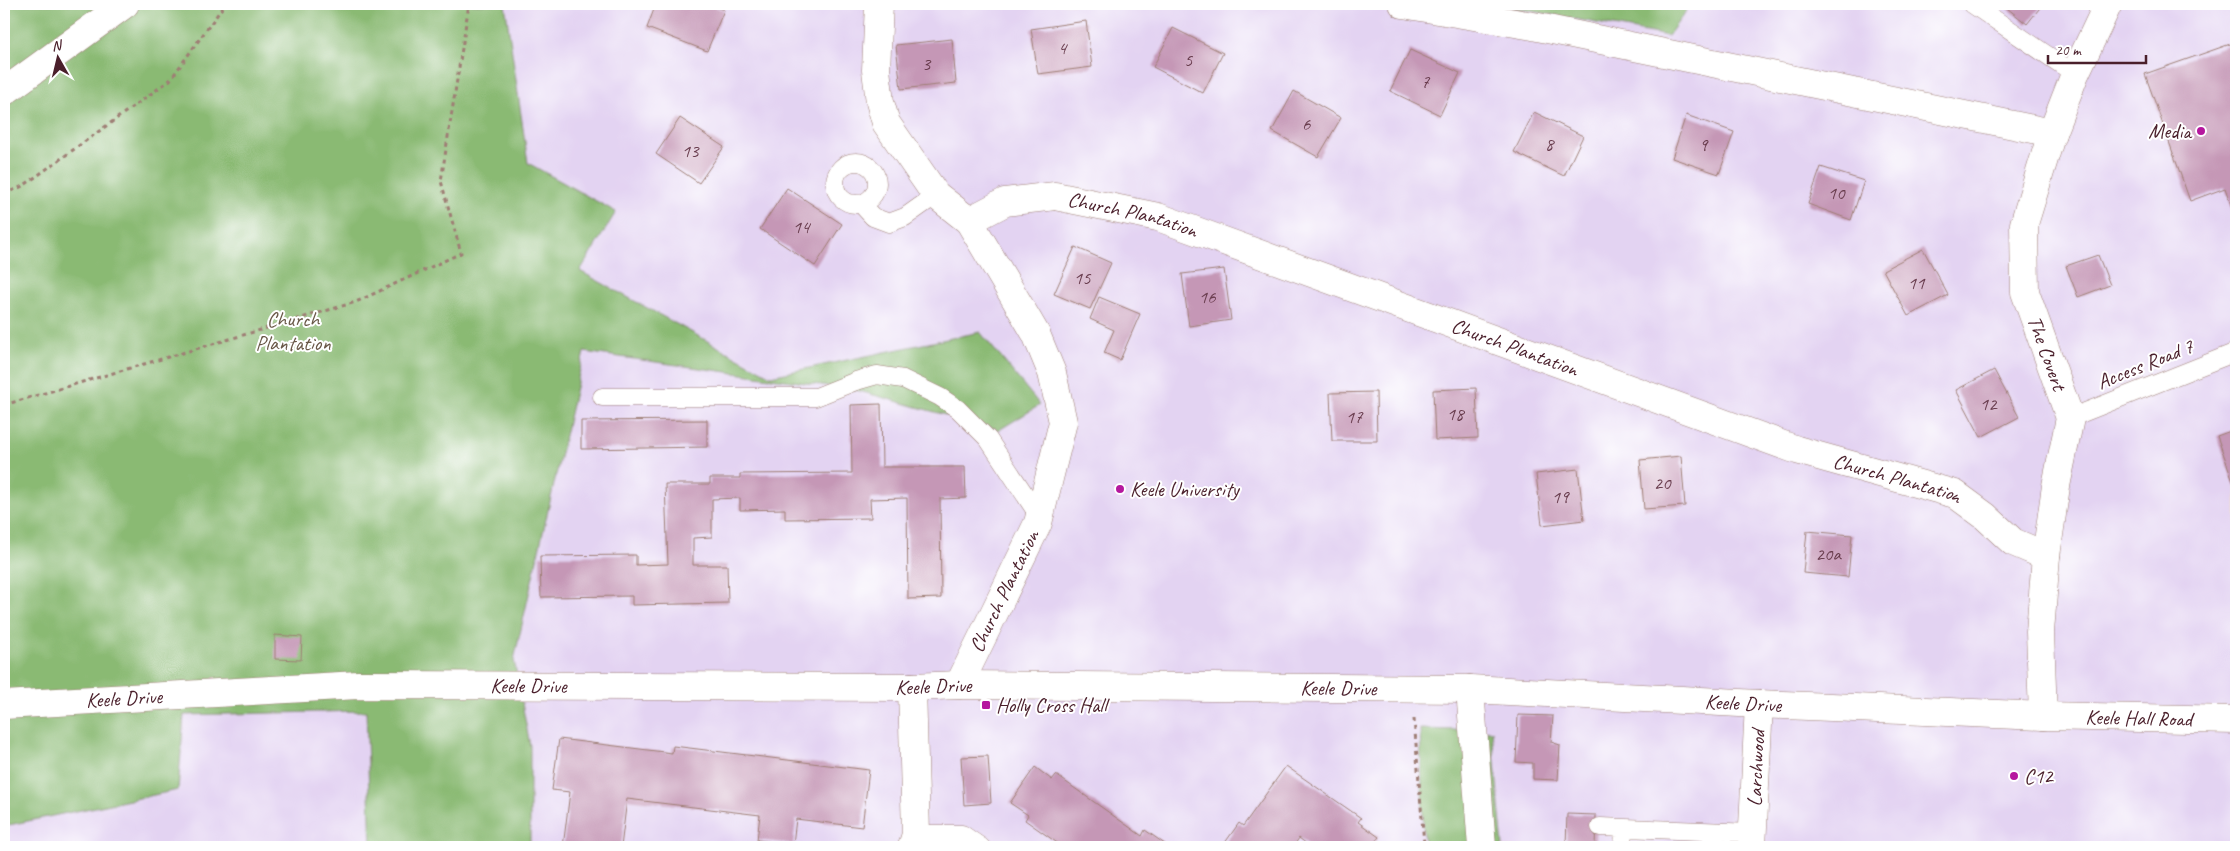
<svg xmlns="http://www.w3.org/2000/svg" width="2240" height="851" font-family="Caveat,sans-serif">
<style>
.built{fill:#e3d3f2}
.forest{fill:#8aba73;stroke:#6a6c4f}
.building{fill:#c597b6}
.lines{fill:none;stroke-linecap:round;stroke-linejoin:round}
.service-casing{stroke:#9e7e74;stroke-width:19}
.minor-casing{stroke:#9e7e74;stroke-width:29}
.tertiary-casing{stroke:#9e7e74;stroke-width:29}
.path{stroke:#9e7e74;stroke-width:3;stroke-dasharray:4 4;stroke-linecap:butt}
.service{stroke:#fff;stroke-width:18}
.minor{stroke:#fff;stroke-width:28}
.tertiary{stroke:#fff;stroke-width:28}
.poi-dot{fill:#b5179e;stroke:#fff;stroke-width:2}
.labels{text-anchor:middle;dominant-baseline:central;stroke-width:4;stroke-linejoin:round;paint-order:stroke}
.number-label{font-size:19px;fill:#693d4e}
.poi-label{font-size:21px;fill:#4a1f2b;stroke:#fff;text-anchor:start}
.street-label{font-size:21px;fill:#4a1f2b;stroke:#fff}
.park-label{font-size:21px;fill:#685746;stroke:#fff}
</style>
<rect width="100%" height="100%" fill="#fff"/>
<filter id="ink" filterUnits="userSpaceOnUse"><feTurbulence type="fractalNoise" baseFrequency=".02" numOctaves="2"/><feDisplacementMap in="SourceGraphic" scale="10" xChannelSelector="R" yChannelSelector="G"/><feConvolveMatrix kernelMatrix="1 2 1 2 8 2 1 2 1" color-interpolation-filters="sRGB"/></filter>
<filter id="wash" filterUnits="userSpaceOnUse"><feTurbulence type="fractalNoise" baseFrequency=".0096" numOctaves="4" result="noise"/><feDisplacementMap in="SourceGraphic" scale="20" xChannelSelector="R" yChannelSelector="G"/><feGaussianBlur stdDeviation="1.12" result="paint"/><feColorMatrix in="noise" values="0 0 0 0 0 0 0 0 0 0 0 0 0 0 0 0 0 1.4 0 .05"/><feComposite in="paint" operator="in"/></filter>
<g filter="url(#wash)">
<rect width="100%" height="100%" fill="#f2dcbd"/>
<path class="built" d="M 161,4 L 2236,4 L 2236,847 L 4,847 L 4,130 Z"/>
<path class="forest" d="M 4,4 L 505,4 L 528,163 L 616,212 L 580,271 L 771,376 L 980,332 L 1040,405 L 999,430 L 856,390 L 584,352 L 514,660 L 530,746 L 530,847 L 371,847 L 366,711 L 184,715 L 178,790 L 4,826 Z
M 1493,4 L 1691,4 L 1668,36 Z
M 1420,729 L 1492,731 L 1503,847 L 1424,847 Z"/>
<g id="blocks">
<path class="building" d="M 656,4 L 707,4 L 724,10 L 707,51 L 647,28 Z
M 2002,4 L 2043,4 L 2027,24 Z
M 1086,21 L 1092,67 L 1038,74 L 1031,29 Z
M 1173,28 L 1223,53 L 1203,93 L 1153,67 Z
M 952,39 L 956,83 L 901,89 L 896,45 Z
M 2236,42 L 2236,219 L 2225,188 L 2190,201 L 2145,74 Z
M 1410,50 L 1460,73 L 1440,115 L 1390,91 Z
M 1294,91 L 1341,118 L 1318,157 L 1272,131 Z
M 1534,112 L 1583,136 L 1564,176 L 1514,152 Z
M 1686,115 L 1734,132 L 1719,174 L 1672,158 Z
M 680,118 L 724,147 L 699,183 L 656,154 Z
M 1821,167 L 1864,181 L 1851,220 L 1808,204 Z
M 787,188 L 842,224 L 815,266 L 760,229 Z
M 1075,247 L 1111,263 L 1090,309 L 1054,294 Z
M 1923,249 L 1948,295 L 1908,316 L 1883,270 Z
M 2098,255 L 2110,285 L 2078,297 L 2066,266 Z
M 1224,269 L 1231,320 L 1189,326 L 1182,274 Z
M 1099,297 L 1140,314 L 1120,360 L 1104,353 L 1114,330 L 1090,319 Z
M 1994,370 L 2019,417 L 1981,437 L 1956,390 Z
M 1476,388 L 1478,438 L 1435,440 L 1433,390 Z
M 1376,392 L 1377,441 L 1332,441 L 1330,393 Z
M 881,404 L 882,467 L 965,467 L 966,498 L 940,499 L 941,598 L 908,599 L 907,498 L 870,499 L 871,518 L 785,519 L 785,509 L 740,510 L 740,498 L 712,499 L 712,537 L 693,538 L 693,565 L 727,565 L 728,603 L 632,605 L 632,596 L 541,597 L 540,556 L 636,555 L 636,565 L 668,564 L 665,484 L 710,484 L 710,478 L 740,478 L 740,474 L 852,473 L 851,405 Z
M 707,420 L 707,447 L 581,449 L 581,421 Z
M 2236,429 L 2236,489 L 2217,436 Z
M 1681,456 L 1685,506 L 1644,509 L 1640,460 Z
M 1578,469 L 1584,520 L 1542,525 L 1536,474 Z
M 1807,531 L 1852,535 L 1848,577 L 1803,573 Z
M 275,635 L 302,637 L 301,660 L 275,659 Z
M 1518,715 L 1553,716 L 1551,742 L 1560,745 L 1558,780 L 1533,779 L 1533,763 L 1516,762 Z
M 559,739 L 672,753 L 673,746 L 869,770 L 862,827 L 796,819 L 793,844 L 757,840 L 760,815 L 627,799 L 621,847 L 563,847 L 570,792 L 552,790 Z
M 988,756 L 991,803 L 964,805 L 961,757 Z
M 1286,766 L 1361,818 L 1358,822 L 1379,837 L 1371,847 L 1311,847 L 1299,838 L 1293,847 L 1222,847 L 1239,823 L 1243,826 Z
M 1035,767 L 1052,780 L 1056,775 L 1142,836 L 1145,830 L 1169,847 L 1063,847 L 1025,820 L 1028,815 L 1010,803 Z
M 1567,814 L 1596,815 L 1595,847 L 1566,847 Z"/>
</g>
</g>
<g filter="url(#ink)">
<use href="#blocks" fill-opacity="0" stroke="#9e7e74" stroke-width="1"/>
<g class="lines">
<defs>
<path id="service" d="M 1972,4 L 2075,74
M835 183a21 21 0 1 1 42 0a21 21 0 1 1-42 0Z
M 861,204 L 873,217 L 889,223 L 905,217 L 936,195
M 602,397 L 816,397 L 856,381 L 877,375 L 903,379 L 940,397 L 958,409 L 988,439 L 1039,516
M 2070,418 L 2236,352
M 1600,827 L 1753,833
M 916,834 L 962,834 L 981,847
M 1623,847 L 1624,828"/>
<g id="minor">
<path d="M 879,4 L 876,70 L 880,102 L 886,123 L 936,195 L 969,221 L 1016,300 L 1036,334 L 1052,373 L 1063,422 L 1038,523 L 959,685"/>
<path d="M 1403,4 L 1533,26 L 2052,133"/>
<path id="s1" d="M 969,221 L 1005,202 L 1055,196 L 1158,217 L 1797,450 L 1955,494 L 1985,516 L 2013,542 L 2046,556"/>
<path d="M 1470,689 L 1482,847"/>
<path id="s2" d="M 4,705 L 358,685 L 912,687 L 959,685 L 1470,689 L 1759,704 L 2043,716 L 2236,720"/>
<path d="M 2043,716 L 2040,632 L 2046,556 L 2056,486 L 2070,418 L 2025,292 L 2024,224 L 2052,133 L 2075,74 L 2108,4"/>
<path d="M 912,847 L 916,834 L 912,687"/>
<path id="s3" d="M 1752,847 L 1759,704"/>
</g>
<path id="tertiary" d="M 4,92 L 125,4"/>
</defs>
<use href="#service" class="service-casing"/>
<use href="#minor" class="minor-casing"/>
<use href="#tertiary" class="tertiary-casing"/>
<path class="path" d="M 4,194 L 23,186 L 170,80 L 225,4
M 4,405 L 356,302 L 461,253 L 441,181 L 469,4
M 1414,719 L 1424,844 L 1422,847"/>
<use href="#service" class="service"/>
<use href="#minor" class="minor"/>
<use href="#tertiary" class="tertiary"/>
</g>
</g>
<g class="poi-dot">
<circle cx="2201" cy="131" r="5"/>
<circle cx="1120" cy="489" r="5"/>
<rect x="981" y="700" width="10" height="10" rx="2.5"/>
<circle cx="2014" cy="776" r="5"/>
</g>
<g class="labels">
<g class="number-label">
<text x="1062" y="48">4</text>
<text x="1188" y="60">5</text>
<text x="926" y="64">3</text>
<text x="1425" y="82">7</text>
<text x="1306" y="124">6</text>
<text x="1549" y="144">8</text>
<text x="1703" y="145">9</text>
<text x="690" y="151">13</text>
<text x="1836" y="193">10</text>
<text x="801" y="227">14</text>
<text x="1082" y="278">15</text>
<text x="1916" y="283">11</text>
<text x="1207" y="297">16</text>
<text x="1988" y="404">12</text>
<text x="1455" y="414">18</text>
<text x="1354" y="417">17</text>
<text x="1662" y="483">20</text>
<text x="1560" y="497">19</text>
<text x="1828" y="554">20a</text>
</g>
<g class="poi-label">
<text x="2191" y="131" text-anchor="end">Media</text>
<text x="1130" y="489">Keele University</text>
<text x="996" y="705">Holly Cross Hall</text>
<text x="2024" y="776">C12</text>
</g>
<g class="street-label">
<text stroke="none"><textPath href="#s1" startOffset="171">Church Plantation</textPath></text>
<text stroke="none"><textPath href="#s1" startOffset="576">Church Plantation</textPath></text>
<text transform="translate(2047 353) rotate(70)">The Covert</text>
<text transform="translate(2145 364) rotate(-22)">Access Road 7</text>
<text stroke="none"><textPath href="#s1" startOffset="981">Church Plantation</textPath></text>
<text transform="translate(1004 591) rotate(-64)">Church Plantation</text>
<text stroke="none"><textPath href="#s2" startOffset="525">Keele Drive</textPath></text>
<text stroke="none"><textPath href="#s2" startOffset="930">Keele Drive</textPath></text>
<text stroke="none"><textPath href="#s2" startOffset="1335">Keele Drive</textPath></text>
<text stroke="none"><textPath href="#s2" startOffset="120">Keele Drive</textPath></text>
<text stroke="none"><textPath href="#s2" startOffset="1740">Keele Drive</textPath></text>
<text stroke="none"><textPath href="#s2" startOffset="2136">Keele Hall Road</textPath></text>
<text stroke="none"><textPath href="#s3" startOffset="79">Larchwood</textPath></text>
</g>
<g class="park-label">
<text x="293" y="319">Church<tspan x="293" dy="24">Plantation</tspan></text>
</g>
</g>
<rect width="2240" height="851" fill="none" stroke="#fff" stroke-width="20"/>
<g transform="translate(58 58) rotate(352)" stroke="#ffffff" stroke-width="4" paint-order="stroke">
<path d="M0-4L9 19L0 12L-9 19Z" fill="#4a1f2b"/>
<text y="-8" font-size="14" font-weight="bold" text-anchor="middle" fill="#4a1f2b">N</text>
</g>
<path d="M2048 55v8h98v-8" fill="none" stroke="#4a1f2b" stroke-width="2.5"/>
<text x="2055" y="55" font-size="15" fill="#4a1f2b" stroke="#ffffff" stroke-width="4" paint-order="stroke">20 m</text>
</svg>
